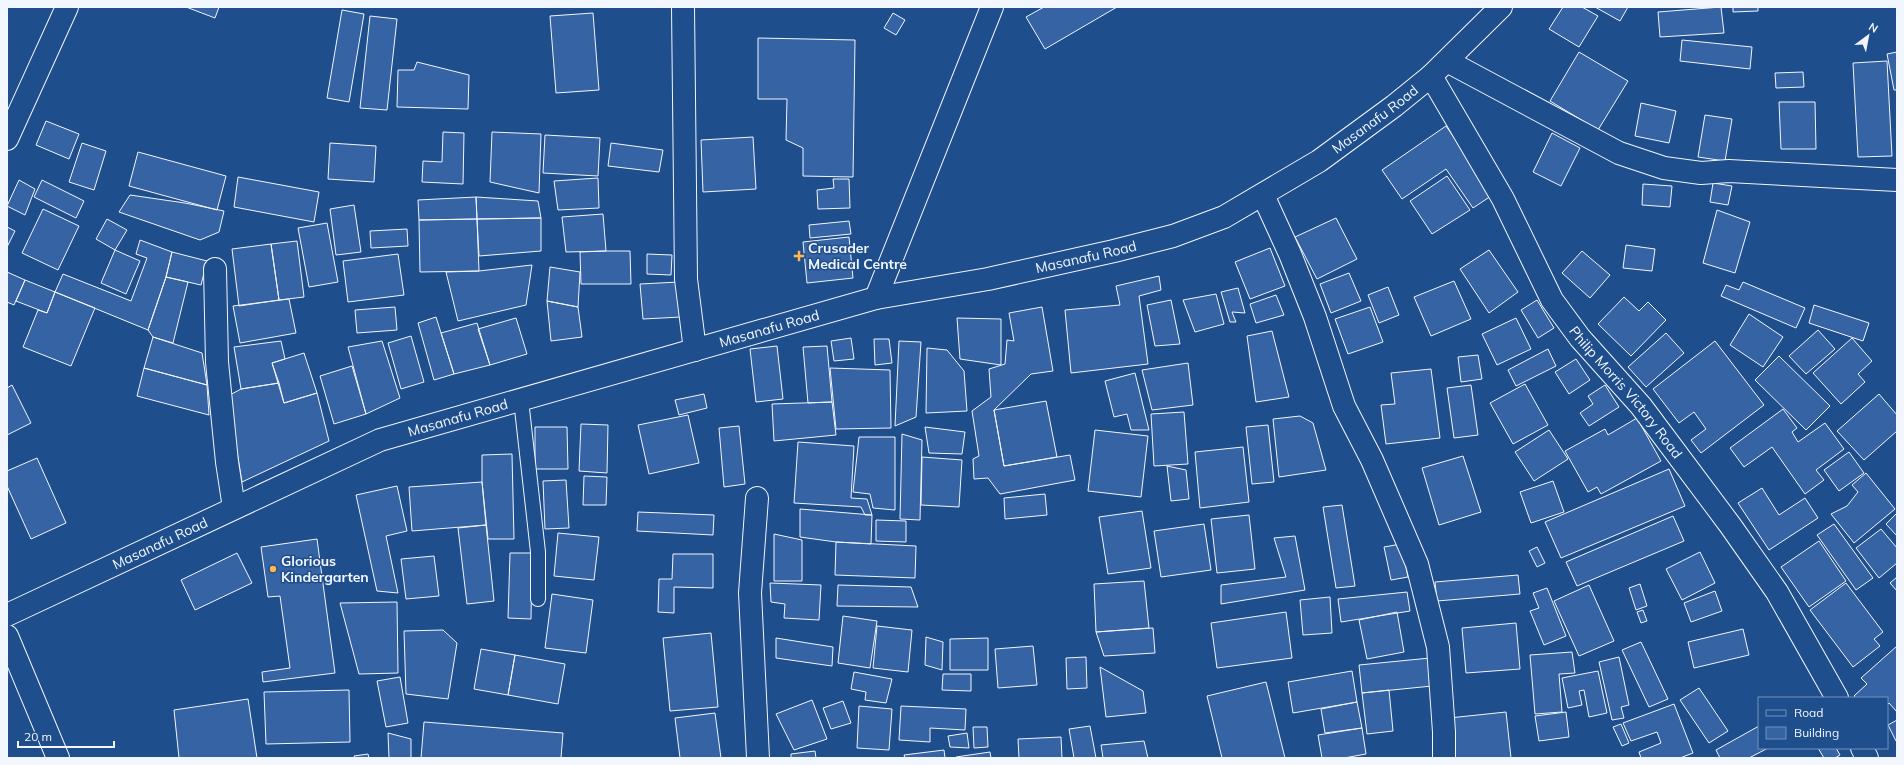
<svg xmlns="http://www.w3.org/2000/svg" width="1904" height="765" font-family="Mulish,sans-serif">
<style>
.building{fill:#3563a3;stroke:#f2f6ff}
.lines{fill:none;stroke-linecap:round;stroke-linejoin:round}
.lane-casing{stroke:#f2f6ff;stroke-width:16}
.street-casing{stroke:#f2f6ff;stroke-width:24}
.secondary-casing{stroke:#f2f6ff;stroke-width:24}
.lane{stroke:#1f4e8c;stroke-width:14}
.street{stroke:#1f4e8c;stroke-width:22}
.secondary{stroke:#1f4e8c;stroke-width:22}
.poi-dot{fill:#ffb74d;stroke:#1f4e8c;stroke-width:1.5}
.labels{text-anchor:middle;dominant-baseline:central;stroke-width:3;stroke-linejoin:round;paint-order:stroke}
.street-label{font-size:14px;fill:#f2f6ff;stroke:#1f4e8c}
.poi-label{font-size:14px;font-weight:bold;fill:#f2f6ff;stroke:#1f4e8c;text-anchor:start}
</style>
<rect width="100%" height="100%" fill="#1f4e8c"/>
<path class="building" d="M 186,7 L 219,7 L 215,18 Z
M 1044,7 L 1117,7 L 1045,49 L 1026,17 Z
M 1563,7 L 1582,7 L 1598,16 L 1579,47 L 1549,29 Z
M 1595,7 L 1628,7 L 1620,21 Z
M 1721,7 L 1724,33 L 1660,37 L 1658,12 Z
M 1733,7 L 1758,7 L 1758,11 L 1733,12 Z
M 342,10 L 364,14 L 349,102 L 327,98 Z
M 593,13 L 599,90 L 556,93 L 550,16 Z
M 893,13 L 905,20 L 896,35 L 884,28 Z
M 370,16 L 397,19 L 387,110 L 360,108 Z
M 758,38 L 855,40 L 853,177 L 803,176 L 803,148 L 786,140 L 787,99 L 758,99 Z
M 1682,40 L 1752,47 L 1750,69 L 1680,61 Z
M 1579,52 L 1628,81 L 1598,130 L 1550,101 Z
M 1897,52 L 1897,90 L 1894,90 L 1887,54 Z
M 1887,61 L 1892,156 L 1858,157 L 1853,63 Z
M 417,62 L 469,75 L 468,109 L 397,107 L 398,70 L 414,70 Z
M 1803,72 L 1804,87 L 1776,88 L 1775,73 Z
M 1779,102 L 1815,102 L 1816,149 L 1781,149 Z
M 1641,103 L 1676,111 L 1669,143 L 1635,136 Z
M 1705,115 L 1732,119 L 1725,161 L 1698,157 Z
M 46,121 L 79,134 L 69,159 L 36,145 Z
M 1446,126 L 1494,194 L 1473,208 L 1446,169 L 1402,199 L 1382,170 Z
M 443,132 L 464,133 L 463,184 L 422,182 L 423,161 L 442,162 Z
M 492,132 L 541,134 L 539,193 L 490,182 Z
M 1552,133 L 1580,148 L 1561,186 L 1533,172 Z
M 545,135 L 600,138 L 598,176 L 543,173 Z
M 753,137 L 756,189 L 703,192 L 701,140 Z
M 82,143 L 106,151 L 94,190 L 69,182 Z
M 330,143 L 376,146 L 374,182 L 328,179 Z
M 611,143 L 663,150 L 659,172 L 608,166 Z
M 138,152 L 226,176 L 217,210 L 129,186 Z
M 1447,176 L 1470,210 L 1432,234 L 1410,201 Z
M 238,177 L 319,192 L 314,222 L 234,207 Z
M 598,178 L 599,208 L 558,210 L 554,181 Z
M 833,179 L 849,179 L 850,208 L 818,209 L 817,190 L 834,188 Z
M 19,180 L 35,189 L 25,215 L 7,206 Z
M 42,180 L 84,201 L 76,218 L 34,197 Z
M 1713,183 L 1732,186 L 1728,205 L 1710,202 Z
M 1643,184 L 1672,186 L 1670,207 L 1642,205 Z
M 130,195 L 185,203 L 224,211 L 219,232 L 200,240 L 119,212 Z
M 476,197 L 477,219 L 419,220 L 418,200 Z
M 476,197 L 538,201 L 541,218 L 477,219 Z
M 354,205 L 361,252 L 336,255 L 330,209 Z
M 43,209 L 79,226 L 58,270 L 22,253 Z
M 1717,210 L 1750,222 L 1735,273 L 1703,263 Z
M 603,214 L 606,251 L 566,252 L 562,217 Z
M 541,218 L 541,251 L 479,256 L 477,219 Z
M 1336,218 L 1357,259 L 1317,279 L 1295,237 Z
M 107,219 L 127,230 L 115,250 L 96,239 Z
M 477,219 L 479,271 L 420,272 L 419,220 Z
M 849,221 L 851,234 L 810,238 L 809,225 Z
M 327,223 L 338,282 L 309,287 L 298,228 Z
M 7,227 L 15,231 L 7,247 Z
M 407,229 L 408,246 L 371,248 L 370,231 Z
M 849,237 L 853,278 L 807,283 L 803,242 Z
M 140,240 L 172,252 L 166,277 L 148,330 L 55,292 L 63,274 L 131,301 L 147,258 L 136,254 Z
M 297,241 L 304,297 L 279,300 L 271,244 Z
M 271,244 L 279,300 L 239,306 L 232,249 Z
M 1626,245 L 1655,249 L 1652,271 L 1623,268 Z
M 1270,248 L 1285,286 L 1250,299 L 1235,262 Z
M 115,250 L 140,261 L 126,294 L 101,283 Z
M 1489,250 L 1518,292 L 1489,313 L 1460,269 Z
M 606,251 L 630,251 L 631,284 L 581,284 L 580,252 Z
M 1582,251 L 1610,275 L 1590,298 L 1562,273 Z
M 172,252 L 207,261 L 201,285 L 166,277 Z
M 398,254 L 404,295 L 348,302 L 343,261 Z
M 647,254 L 672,255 L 671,275 L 647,274 Z
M 532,265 L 526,305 L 458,321 L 446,272 L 479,271 Z
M 550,267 L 580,272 L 578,307 L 547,301 Z
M 7,272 L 25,280 L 14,305 L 7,302 Z
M 1349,273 L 1361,301 L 1331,313 L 1320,284 Z
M 1159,276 L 1161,290 L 1139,296 L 1148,364 L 1071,373 L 1065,310 L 1120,305 L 1116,286 Z
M 166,277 L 188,282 L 173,343 L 153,337 L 148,330 Z
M 25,280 L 55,292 L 47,313 L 16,301 Z
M 1454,281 L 1471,319 L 1431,336 L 1414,297 Z
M 679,282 L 681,317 L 643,319 L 640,284 Z
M 1743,282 L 1805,308 L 1796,328 L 1721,296 L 1726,285 L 1739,290 Z
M 1388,287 L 1399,315 L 1379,323 L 1368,295 Z
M 1238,288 L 1245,313 L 1232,312 L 1236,322 L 1230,322 L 1221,292 Z
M 55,292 L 95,308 L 71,366 L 23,347 L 38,310 L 47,313 Z
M 1216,294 L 1224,324 L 1195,332 L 1183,300 Z
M 1276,295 L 1284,315 L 1256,323 L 1250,304 Z
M 1624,297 L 1639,311 L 1648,302 L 1666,320 L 1631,356 L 1598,324 Z
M 289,299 L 296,333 L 240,343 L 233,306 Z
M 1171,300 L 1180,344 L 1155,346 L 1147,305 Z
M 1537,300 L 1554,328 L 1538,338 L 1521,310 Z
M 547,301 L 578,307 L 582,337 L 551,341 Z
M 1814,305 L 1869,323 L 1863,341 L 1809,323 Z
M 395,307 L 397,330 L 357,333 L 355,310 Z
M 1042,307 L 1053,371 L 1031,374 L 994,410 L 1004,466 L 1070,455 L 1075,480 L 1000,494 L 988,478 L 974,479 L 973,459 L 979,456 L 972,411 L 991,397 L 989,369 L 1005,364 L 1007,340 L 1014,341 L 1009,313 Z
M 1370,307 L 1383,342 L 1348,354 L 1335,319 Z
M 1749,314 L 1783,337 L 1763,367 L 1730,345 Z
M 436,317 L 454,374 L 434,380 L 418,323 Z
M 516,318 L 527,354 L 490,365 L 478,329 Z
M 957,318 L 1001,319 L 1001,365 L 960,359 Z
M 1516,318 L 1531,349 L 1497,365 L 1482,334 Z
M 477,323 L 490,365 L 454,374 L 441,333 Z
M 1818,330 L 1835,349 L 1806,374 L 1789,356 Z
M 1272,331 L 1289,397 L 1256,402 L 1247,336 Z
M 1666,333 L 1684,353 L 1646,387 L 1628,367 Z
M 411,336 L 424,382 L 401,389 L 388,343 Z
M 153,337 L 202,353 L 207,385 L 144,368 Z
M 851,338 L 854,359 L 834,361 L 831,341 Z
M 1852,338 L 1872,361 L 1858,374 L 1865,382 L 1841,404 L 1813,373 Z
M 874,339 L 889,339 L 892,363 L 875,365 Z
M 281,341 L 285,359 L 272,363 L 279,383 L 241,389 L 234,347 Z
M 382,341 L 400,398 L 366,414 L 348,347 Z
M 899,341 L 921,342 L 916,417 L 895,426 Z
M 1715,341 L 1764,405 L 1701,453 L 1691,440 L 1706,429 L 1694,412 L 1679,423 L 1653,389 Z
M 777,346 L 783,399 L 756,402 L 750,349 Z
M 827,346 L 832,402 L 808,403 L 803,347 Z
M 927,348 L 947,350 L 964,371 L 967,411 L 926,413 Z
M 1548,349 L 1556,366 L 1516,386 L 1508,370 Z
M 304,353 L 317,393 L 284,403 L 272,363 Z
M 1478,355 L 1482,379 L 1461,382 L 1458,357 Z
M 1779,356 L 1830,406 L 1806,430 L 1755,380 Z
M 1576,359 L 1590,380 L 1569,394 L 1555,372 Z
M 1188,363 L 1193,405 L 1152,410 L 1142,370 Z
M 352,366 L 366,414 L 334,424 L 320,376 Z
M 144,368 L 207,385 L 209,415 L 137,396 Z
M 830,368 L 890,370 L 891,428 L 836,429 Z
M 1431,369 L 1440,438 L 1386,444 L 1381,405 L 1395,404 L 1391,373 Z
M 1135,373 L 1149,430 L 1131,430 L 1127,414 L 1114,417 L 1105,381 Z
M 279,383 L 284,403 L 317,393 L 329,441 L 242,482 L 228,396 L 241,389 Z
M 1525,384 L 1548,425 L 1513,444 L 1490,403 Z
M 12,385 L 31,423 L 7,435 L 7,388 Z
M 1471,385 L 1478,435 L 1454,438 L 1447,388 Z
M 1605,385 L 1619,407 L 1589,426 L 1580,413 L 1593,404 L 1588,396 Z
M 704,394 L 707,408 L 679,415 L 675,400 Z
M 1879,394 L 1897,415 L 1897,431 L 1864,460 L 1837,431 Z
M 1046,401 L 1057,457 L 1004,466 L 994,410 Z
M 832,402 L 836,435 L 774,441 L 772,404 Z
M 1783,409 L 1797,428 L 1792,432 L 1798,442 L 1825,423 L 1844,449 L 1816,470 L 1824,480 L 1805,494 L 1772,447 L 1744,467 L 1730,448 Z
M 1184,412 L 1188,464 L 1154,466 L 1151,414 Z
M 688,415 L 699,463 L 649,474 L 638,425 Z
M 1300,416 L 1313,423 L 1326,470 L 1279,477 L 1273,419 Z
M 1637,418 L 1661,461 L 1601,494 L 1597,487 L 1588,492 L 1565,451 L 1605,429 L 1608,435 Z
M 581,424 L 608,425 L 607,473 L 579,471 Z
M 1268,425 L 1274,482 L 1252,484 L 1246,427 Z
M 739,426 L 745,484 L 724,487 L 719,428 Z
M 535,427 L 567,427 L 568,469 L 535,469 Z
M 925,427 L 965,432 L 962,454 L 929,453 Z
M 1095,430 L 1148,436 L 1141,497 L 1088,491 Z
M 1549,430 L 1568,459 L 1534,481 L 1515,452 Z
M 902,434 L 922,440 L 920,520 L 900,519 Z
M 859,437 L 895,437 L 895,510 L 873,508 L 870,494 L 853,492 Z
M 798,442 L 854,446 L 851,498 L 867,499 L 872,515 L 865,515 L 861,507 L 794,503 Z
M 1243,447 L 1249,502 L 1200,508 L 1195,452 Z
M 1849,452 L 1864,473 L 1839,491 L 1824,470 Z
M 512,454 L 514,539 L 488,539 L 482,482 L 482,455 Z
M 1463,456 L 1481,512 L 1439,525 L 1422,468 Z
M 922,457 L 962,460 L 959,507 L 921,505 Z
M 37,458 L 66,523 L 31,539 L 7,486 L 7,471 Z
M 1167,466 L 1186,470 L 1189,499 L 1171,501 Z
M 1669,469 L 1685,506 L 1561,558 L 1545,522 Z
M 1866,473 L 1895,509 L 1854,543 L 1831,514 L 1847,506 L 1858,492 L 1852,485 Z
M 584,476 L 607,477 L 606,505 L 583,505 Z
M 566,480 L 569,528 L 545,529 L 543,481 Z
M 1553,481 L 1564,512 L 1531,523 L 1520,492 Z
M 482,482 L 486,525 L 412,531 L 409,487 Z
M 397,486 L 407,531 L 386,536 L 398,593 L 377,591 L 356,495 Z
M 1762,488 L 1779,515 L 1805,498 L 1818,518 L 1769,550 L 1738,503 Z
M 1045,494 L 1047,515 L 1005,519 L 1004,498 Z
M 1342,505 L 1355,586 L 1336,588 L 1323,507 Z
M 800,509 L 872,515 L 871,544 L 836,542 L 800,537 Z
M 1142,511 L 1151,568 L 1108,574 L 1099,517 Z
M 638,512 L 714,515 L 713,535 L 637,531 Z
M 1897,513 L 1897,536 L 1886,524 Z
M 1249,515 L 1255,569 L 1217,573 L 1211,519 Z
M 1673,516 L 1684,541 L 1577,586 L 1566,562 Z
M 876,520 L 906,521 L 906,542 L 876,541 Z
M 1204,524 L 1211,570 L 1161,577 L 1154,531 Z
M 1834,524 L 1873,578 L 1856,590 L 1817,535 Z
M 486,525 L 494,601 L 467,604 L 458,528 Z
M 1881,529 L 1897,548 L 1897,563 L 1879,578 L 1856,548 Z
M 558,533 L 599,537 L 594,580 L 554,576 Z
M 774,534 L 802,540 L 802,581 L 774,581 Z
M 1295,536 L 1305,590 L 1221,604 L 1221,585 L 1286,577 L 1274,538 Z
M 317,539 L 335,673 L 263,682 L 262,672 L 290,668 L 280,596 L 268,597 L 261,547 Z
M 1819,541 L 1846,581 L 1809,607 L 1781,567 Z
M 836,542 L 916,546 L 915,578 L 835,575 Z
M 1401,544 L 1408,577 L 1391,580 L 1384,547 Z
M 1537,547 L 1545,563 L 1537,567 L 1529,551 Z
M 1700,552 L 1715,583 L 1682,600 L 1666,569 Z
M 237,553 L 252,583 L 195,610 L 181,580 Z
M 510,553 L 532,553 L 531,619 L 508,618 Z
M 673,554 L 713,554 L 713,588 L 674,587 L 674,613 L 658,612 L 659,579 L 672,579 Z
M 434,556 L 439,596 L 406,599 L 401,559 Z
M 1518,575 L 1520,594 L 1437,601 L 1435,582 Z
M 1897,577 L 1897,591 L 1890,583 Z
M 1144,581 L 1149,628 L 1096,632 L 1094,584 Z
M 770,583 L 821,585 L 819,620 L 784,618 L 785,604 L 771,602 Z
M 1846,583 L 1883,632 L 1874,639 L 1880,646 L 1853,667 L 1810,610 Z
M 1640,584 L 1647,606 L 1636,610 L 1629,588 Z
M 838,585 L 911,587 L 918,607 L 837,606 Z
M 1589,585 L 1614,641 L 1579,656 L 1554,601 Z
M 1547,588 L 1566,636 L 1544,645 L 1530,611 L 1539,608 L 1533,593 Z
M 1715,591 L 1722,611 L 1691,622 L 1684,603 Z
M 1407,592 L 1410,611 L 1341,622 L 1338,599 Z
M 552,594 L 593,600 L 586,653 L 545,648 Z
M 1330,597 L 1332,633 L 1303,635 L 1300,600 Z
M 397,602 L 398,673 L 359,674 L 340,603 Z
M 1643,610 L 1647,621 L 1641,623 L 1637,612 Z
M 1286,612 L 1292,658 L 1217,668 L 1211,623 Z
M 1397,612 L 1404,652 L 1367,659 L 1359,620 Z
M 843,616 L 877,621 L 870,668 L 838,663 Z
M 1516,623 L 1520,669 L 1466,673 L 1462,628 Z
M 877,626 L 912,630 L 908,672 L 873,668 Z
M 1153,628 L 1155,653 L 1104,656 L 1096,632 Z
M 1743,629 L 1749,655 L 1694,668 L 1688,642 Z
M 443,630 L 457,643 L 448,699 L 406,694 L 404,631 Z
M 711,633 L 718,707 L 670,711 L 663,638 Z
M 926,637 L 943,642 L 942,670 L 925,665 Z
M 776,638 L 833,647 L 832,666 L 776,658 Z
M 988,638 L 988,670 L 950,670 L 950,639 Z
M 1641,642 L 1668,699 L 1649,707 L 1622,650 Z
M 1033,646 L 1037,685 L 998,688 L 995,649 Z
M 1897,646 L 1897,712 L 1889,703 L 1887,705 L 1887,698 L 1856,698 L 1854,696 L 1867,684 L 1861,678 Z
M 481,649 L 515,655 L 508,695 L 474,689 Z
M 1572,652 L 1575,673 L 1559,674 L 1562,712 L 1535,714 L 1530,655 Z
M 515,655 L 565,664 L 558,704 L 508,695 Z
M 1086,657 L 1087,688 L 1067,689 L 1066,658 Z
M 1619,657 L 1629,705 L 1621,707 L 1624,718 L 1612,720 L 1599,662 Z
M 1430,658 L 1432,686 L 1362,693 L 1359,665 Z
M 1100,667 L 1143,691 L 1146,713 L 1106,717 Z
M 1352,671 L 1357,702 L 1293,713 L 1288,682 Z
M 1598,671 L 1607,713 L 1589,717 L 1584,690 L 1579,691 L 1582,705 L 1568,708 L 1562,678 Z
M 854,672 L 892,679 L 886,703 L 865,700 L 866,692 L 851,689 Z
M 943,674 L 971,674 L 971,691 L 942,690 Z
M 400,677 L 408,723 L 386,727 L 377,681 Z
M 1266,682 L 1285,758 L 1222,758 L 1207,696 Z
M 1699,688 L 1728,731 L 1709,743 L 1680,700 Z
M 349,690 L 350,742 L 266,744 L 264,692 Z
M 1389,690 L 1393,731 L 1367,734 L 1362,693 Z
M 248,699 L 257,758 L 179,758 L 174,710 Z
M 812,700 L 827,739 L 794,750 L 776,714 Z
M 843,701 L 851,723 L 831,729 L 823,708 Z
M 1357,702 L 1362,728 L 1325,733 L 1321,709 Z
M 1674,704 L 1693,753 L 1680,758 L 1641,758 L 1639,752 L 1661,743 L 1657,732 L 1631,741 L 1623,723 Z
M 859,706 L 892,709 L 889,750 L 857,748 Z
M 901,706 L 966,709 L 965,730 L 930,728 L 930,742 L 899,740 Z
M 1506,712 L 1511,758 L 1453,758 L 1449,718 Z
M 1566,712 L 1569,737 L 1539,741 L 1535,716 Z
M 715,713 L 721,758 L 680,758 L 675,718 Z
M 1897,720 L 1897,741 L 1896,741 L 1888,725 Z
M 424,722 L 563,733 L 561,758 L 421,758 Z
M 1621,724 L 1629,743 L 1622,746 L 1613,727 Z
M 1090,726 L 1096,758 L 1074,758 L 1069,729 Z
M 1759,726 L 1759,748 L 1768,748 L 1749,758 L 1720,758 L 1716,750 Z
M 973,727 L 987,727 L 988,747 L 974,748 Z
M 1362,728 L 1366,754 L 1344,758 L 1322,758 L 1318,735 Z
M 388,733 L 411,739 L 411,758 L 389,758 Z
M 967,733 L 969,748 L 950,747 L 948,736 Z
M 1061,737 L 1062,758 L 1019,758 L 1018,739 Z
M 1144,741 L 1148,758 L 1103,758 L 1101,745 Z
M 1818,748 L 1836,748 L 1840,755 L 1835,758 L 1824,758 Z
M 944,750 L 945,758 L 905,758 L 904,755 Z
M 815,751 L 816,758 L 791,758 L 791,754 Z
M 990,752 L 991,758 L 956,758 L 956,757 Z
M 368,754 L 369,758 L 355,758 L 354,756 Z"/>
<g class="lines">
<defs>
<path id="lane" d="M 521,400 L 538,552 L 538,599"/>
<g id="street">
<path d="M 683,7 L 686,279 L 695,350"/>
<path d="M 1447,61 L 1619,153 L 1664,168 L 1701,173 L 1729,171 L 1897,180"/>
<path id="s1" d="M 1431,76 L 1503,199 L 1552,300 L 1580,338 L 1641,406 L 1730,525 L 1777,592 L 1837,698"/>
<path d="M 7,139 L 67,7"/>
<path d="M 1263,195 L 1290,254 L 1315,317 L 1344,406 L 1372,460 L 1417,564 L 1438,647 L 1444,732 L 1444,758"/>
<path d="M 215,269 L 217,362 L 227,462 L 234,508"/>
<path d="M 876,298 L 992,7"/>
<path d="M 757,498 L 750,593 L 758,758"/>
<path id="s2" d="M 7,615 L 380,440 L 876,298 L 988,279 L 1114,251 L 1173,236 L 1224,217 L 1319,161 L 1394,106 L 1431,76 L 1501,7"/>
<path d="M 1862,748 L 1867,758"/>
</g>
<path id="secondary" d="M 7,636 L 58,758"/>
</defs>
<use href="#lane" class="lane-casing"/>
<use href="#street" class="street-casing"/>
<use href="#secondary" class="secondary-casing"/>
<use href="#lane" class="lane"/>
<use href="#street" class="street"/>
<use href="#secondary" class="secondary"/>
</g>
<g class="poi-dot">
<path d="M797 250h4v4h4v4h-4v4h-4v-4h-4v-4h4z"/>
<circle cx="273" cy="569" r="4"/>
</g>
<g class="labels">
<g class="street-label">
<text stroke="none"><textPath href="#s2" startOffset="1466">Masanafu Road</textPath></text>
<text stroke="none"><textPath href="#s2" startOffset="1142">Masanafu Road</textPath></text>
<text stroke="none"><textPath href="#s2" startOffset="817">Masanafu Road</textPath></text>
<text stroke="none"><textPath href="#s1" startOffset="373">Philip Morris Victory Road</textPath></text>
<text stroke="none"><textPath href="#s2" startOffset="493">Masanafu Road</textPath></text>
<text stroke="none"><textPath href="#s2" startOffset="169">Masanafu Road</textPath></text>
</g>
<g class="poi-label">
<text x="808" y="248">Crusader<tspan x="808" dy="16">Medical Centre</tspan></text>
<text x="281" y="561">Glorious<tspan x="281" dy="16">Kindergarten</tspan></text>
</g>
</g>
<rect width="1904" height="765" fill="none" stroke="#f2f6ff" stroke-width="16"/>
<rect x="1758" y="697" width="130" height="52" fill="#1f4e8c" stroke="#7391ba"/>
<rect x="1766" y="710" width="20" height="6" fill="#1f4e8c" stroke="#7391ba"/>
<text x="1794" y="717" font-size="12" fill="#f2f6ff">Road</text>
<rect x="1766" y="727" width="20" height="12" fill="#3563a3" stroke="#7391ba"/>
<text x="1794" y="737" font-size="12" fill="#f2f6ff">Building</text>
<g transform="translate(1868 36) rotate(32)" stroke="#1f4e8c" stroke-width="3" paint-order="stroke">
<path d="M0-3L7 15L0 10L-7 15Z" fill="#f2f6ff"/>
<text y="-6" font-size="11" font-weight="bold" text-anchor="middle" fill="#f2f6ff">N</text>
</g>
<path d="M18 741v6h96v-6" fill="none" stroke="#f2f6ff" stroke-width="2"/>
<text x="24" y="741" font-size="12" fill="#f2f6ff" stroke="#1f4e8c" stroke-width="3" paint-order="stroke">20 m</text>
</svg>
